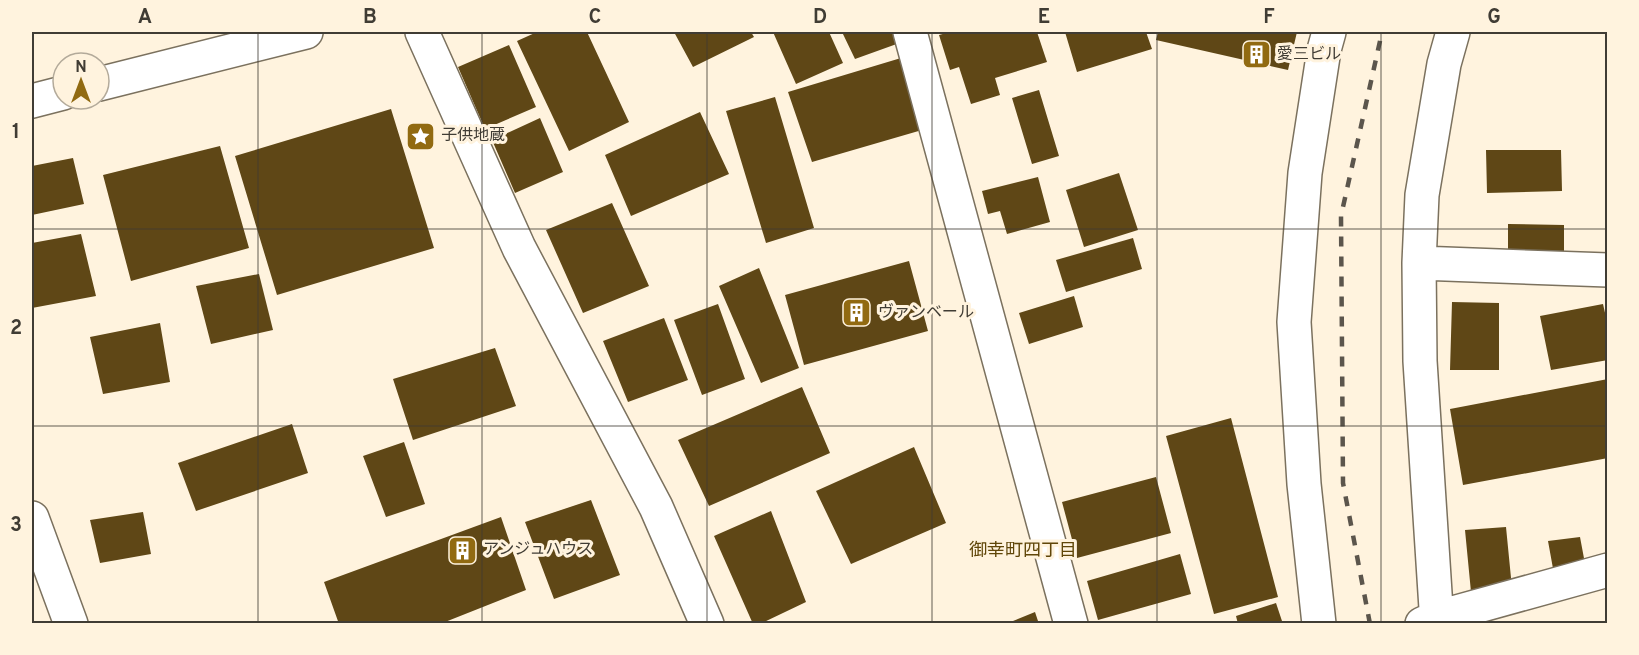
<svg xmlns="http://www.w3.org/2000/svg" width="1639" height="655" font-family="Overpass,'Noto Sans JP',sans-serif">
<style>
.building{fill:#5f4716}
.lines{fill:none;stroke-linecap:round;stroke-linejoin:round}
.street-casing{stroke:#7b715e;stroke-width:36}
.secondary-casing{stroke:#7b715e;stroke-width:36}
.street{stroke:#fff;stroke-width:33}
.secondary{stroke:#fff;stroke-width:33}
.rail{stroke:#5b554c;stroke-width:4.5;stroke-dasharray:10 10;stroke-linecap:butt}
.grid{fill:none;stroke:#403c34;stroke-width:1.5;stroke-opacity:0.55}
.labels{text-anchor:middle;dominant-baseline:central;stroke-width:6;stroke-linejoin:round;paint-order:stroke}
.poi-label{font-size:16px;fill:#403c34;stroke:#fff3de;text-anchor:start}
.neighbourhood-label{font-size:18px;fill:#604609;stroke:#fff3de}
.neatline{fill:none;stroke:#403c34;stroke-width:2}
.grid-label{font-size:20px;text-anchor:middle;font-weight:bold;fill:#403c34}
</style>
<rect width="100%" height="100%" fill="#fff3de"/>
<path class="building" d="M 537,32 L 587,32 L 629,122 L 569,151 L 517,41 Z
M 674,32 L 751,32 L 754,37 L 693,67 Z
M 773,32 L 829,32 L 843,63 L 796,84 Z
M 842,32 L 901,32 L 905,41 L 855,59 Z
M 950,32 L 1037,32 L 1047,62 L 995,78 L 1000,95 L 971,104 L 959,67 L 950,70 L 939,35 Z
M 1065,32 L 1146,32 L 1152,49 L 1077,72 Z
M 1158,32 L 1297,32 L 1288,70 L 1156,40 Z
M 509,45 L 536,107 L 485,129 L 458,67 Z
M 901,58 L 922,130 L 812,162 L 788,92 Z
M 1039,90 L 1059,156 L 1032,164 L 1012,98 Z
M 775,97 L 814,228 L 766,243 L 726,111 Z
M 391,109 L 434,248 L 277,295 L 235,156 Z
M 700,112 L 729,174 L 631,216 L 605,155 Z
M 540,118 L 563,172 L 515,193 L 492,140 Z
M 220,146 L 249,248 L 131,281 L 103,175 Z
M 1486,150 L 1561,150 L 1562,191 L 1487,193 Z
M 73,158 L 84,204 L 32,215 L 32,166 Z
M 1119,173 L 1138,230 L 1084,247 L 1066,190 Z
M 1038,177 L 1050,222 L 1007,234 L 1000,211 L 988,214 L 982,191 Z
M 612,203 L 649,286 L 583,313 L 546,230 Z
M 1508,224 L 1564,225 L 1564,264 L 1508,261 Z
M 81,234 L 96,296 L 32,308 L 32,243 Z
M 1133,238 L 1142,269 L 1066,292 L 1056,260 Z
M 909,261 L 928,331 L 804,365 L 785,295 Z
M 759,268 L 799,368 L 761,383 L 719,286 Z
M 259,274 L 273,330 L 211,344 L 196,286 Z
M 1074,296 L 1083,327 L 1029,344 L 1019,313 Z
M 1452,302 L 1499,303 L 1499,370 L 1450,370 Z
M 718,304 L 745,379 L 702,395 L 674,320 Z
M 1603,304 L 1608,326 L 1608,360 L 1551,370 L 1540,316 Z
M 664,318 L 688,380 L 628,402 L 603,341 Z
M 160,323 L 170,382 L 103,394 L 90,337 Z
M 495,348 L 516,406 L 413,440 L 393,379 Z
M 1608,379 L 1608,458 L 1463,485 L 1450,409 Z
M 802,387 L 830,453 L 709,506 L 678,440 Z
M 1231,418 L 1278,597 L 1214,614 L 1166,436 Z
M 292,424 L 308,473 L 196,511 L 178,463 Z
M 404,442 L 425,504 L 386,517 L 363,456 Z
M 914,447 L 946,523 L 851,564 L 816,491 Z
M 1156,477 L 1171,533 L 1077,558 L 1062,502 Z
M 591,500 L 620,575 L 554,599 L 525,522 Z
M 771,511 L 806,602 L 760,624 L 753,624 L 714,536 Z
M 143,512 L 151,554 L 100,563 L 90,520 Z
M 501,517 L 526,590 L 440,624 L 339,624 L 324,582 Z
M 1506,527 L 1512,588 L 1471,592 L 1465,530 Z
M 1580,537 L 1586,569 L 1554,574 L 1548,541 Z
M 1180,554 L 1191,594 L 1098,620 L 1087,581 Z
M 1276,603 L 1283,624 L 1238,624 L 1236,616 Z
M 1035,612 L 1039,624 L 1008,624 L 1008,623 Z"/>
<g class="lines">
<defs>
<path id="street" d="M 422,32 L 519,248 L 656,507 L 707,624
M 910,32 L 1071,624
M 1419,263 L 1608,270
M 32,518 L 71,624
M 1422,624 L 1435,618 L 1608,570
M 1437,624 L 1420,361 L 1419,263 L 1422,195 L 1444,64 L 1453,32"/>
<path id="secondary" d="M 99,84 L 306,32
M 32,101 L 63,93
M 1319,624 L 1304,484 L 1294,322 L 1305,173 L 1324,50 L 1329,32"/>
</defs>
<use href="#street" class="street-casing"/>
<use href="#secondary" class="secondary-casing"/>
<use href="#street" class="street"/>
<use href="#secondary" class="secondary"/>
<path class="rail" d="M 1370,624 L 1343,483 L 1341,216 L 1382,32"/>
</g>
<path class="grid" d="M 258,32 L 258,624M 482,32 L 482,624M 707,32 L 707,624M 932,32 L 932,624M 1157,32 L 1157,624M 1381,32 L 1381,624M 32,229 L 1608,229M 32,426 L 1608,426"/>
<defs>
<symbol id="building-square" viewBox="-11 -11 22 22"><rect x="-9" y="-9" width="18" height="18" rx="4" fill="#916a11" stroke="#fff3de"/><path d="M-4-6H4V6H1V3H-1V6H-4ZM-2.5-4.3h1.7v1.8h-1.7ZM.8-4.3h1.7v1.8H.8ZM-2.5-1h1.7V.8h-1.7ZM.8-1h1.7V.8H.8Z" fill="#fff"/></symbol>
<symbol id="sight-square" viewBox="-11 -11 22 22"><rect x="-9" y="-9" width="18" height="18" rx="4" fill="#916a11" stroke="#fff3de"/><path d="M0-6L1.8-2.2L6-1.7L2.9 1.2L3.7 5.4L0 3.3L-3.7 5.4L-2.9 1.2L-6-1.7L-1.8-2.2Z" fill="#fff"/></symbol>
</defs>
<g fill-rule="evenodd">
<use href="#building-square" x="1240" y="38" width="33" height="33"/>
<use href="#sight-square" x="404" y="120" width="33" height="33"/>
<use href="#building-square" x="840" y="296" width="33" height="33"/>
<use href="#building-square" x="446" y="534" width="33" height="33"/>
</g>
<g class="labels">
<g class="poi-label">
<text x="1277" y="55">愛三ビル</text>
<text x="441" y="136">子供地蔵</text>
<text x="878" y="313">ヴァンベール</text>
<text x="483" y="550">アンジュハウス</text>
</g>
<g class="neighbourhood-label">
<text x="1023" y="551">御幸町四丁目</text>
</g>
</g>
<rect width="1639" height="655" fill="none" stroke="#fff3de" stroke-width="66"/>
<g transform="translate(81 81)"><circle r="28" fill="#fff3de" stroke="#b3aa9a" stroke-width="1.5"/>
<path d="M0-4.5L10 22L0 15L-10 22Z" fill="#916a11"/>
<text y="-9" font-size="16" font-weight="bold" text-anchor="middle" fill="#403c34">N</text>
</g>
<rect x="33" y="33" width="1573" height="589" class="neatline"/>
<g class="grid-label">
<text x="145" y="23">A</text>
<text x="370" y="23">B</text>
<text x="595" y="23">C</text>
<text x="820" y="23">D</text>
<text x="1044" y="23">E</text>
<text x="1269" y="23">F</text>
<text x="1494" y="23">G</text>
<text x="16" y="138">1</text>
<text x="16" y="334">2</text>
<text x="16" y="531">3</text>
</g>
</svg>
